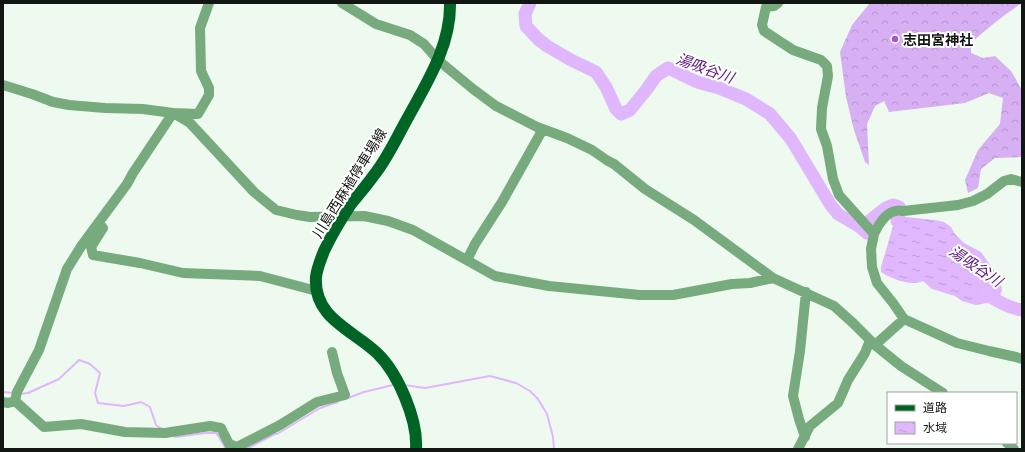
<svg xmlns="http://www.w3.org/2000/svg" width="1025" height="452" font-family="Inter,'Noto Sans JP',sans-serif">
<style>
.forest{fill:url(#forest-crowns)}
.water{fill:url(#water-ripples)}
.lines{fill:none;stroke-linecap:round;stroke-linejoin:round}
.stream{stroke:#e0b7fc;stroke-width:2}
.river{stroke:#e0b7fc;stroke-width:13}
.minor{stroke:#77ab7e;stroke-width:10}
.major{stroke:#006524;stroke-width:12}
.poi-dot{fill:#a058cb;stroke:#fff;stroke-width:1.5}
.labels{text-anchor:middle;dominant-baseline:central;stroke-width:4;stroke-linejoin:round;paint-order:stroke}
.poi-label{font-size:14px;font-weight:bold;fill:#121612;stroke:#fff;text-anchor:start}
.street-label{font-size:14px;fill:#121612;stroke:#fff}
.water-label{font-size:15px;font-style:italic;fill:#59177b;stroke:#fff}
</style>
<defs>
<pattern id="forest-crowns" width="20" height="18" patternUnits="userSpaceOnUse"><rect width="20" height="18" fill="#d7aff3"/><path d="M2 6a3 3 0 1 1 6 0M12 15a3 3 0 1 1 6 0" fill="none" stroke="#b896cf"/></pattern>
<pattern id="water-ripples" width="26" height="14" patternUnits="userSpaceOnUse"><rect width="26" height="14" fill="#e0b7fc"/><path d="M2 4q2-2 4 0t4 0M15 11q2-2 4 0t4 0" fill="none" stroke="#bf9dd7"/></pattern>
</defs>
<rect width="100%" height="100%" fill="#eefaef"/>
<path class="forest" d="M 870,3 L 1022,3 C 1004,15 987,28 971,43 L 971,53 L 983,58 L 995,56 L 1011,71 L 1022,90 L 1022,157 L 995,158 L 981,169 L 978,188 L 968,193 L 965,180 L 978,150 L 1000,124 L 1003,98 L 989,93 L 965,103 L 889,112 L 884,101 L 875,106 L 867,124 L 869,165 L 865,162 L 854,130 L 846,97 L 840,52 L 852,25 Z"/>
<path class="water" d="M 903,215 L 906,217 L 935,220 L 944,222 L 951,227 L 955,234 L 964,243 L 981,252 L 1000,279 L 1002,290 L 997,305 L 987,303 L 976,305 L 962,301 L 955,296 L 932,289 L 923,281 C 911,287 892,279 881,272 L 881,267 L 896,216 Z"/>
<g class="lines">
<path class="stream" d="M 404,385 L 425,388 L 490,376 L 516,383 L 530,391 L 538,399 L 547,414 L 553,437 L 554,449
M 3,392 L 13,393
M 19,394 L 28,393 L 59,379 L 79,360 L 90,364 L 100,373 L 95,393 L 98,403 L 124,406 L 141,402 L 150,407 L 156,425 L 162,429
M 348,398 L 364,392 L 393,385
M 172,436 L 176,437 L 205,433 L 216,433 L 219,437 L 226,449
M 246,449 L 275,434 L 277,434 L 320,408 L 338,402"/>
<path class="river" d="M 530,3 L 525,14 L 526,26 L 538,39 L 547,46 L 571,60 L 596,72 L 606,87 L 616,109 L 621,114 L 630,110 L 647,89 L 656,76 L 668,68 L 697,82 L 719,88 L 746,99 L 770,114 L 791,139 L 830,204 L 838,214 L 860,227 L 867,233
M 860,227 L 868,222 L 886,208 L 893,205 L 899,207 L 899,214 L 897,221
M 984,292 C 995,300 1008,308 1022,310"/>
<path class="minor" d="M 342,3 L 376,24 L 410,35 L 424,44 L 438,60 L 456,75 L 473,89 L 496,106 L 537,127 L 567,138 L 592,150 L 608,161 L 614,164 L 645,189 L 694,220 L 773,278 L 834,306 L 853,323 L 875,345 L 901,366 L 943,393
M 766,7 L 762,25 L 764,31 L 793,50 L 821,60 L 827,66 L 828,76 L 822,108 L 821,129 L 827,146 L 833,179 L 839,195 L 874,234 L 871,249 L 872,267 L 877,283 L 893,303 L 904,319 L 957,343 L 989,351 L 1016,357 L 1022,359
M 766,7 L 774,6 L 778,3
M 3,85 L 32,94 L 53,102 L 69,105 L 105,108 L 143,109 L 173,113 L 198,114 L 209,95 L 209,88 L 201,71 L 200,28 L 209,3
M 173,113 L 190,123 L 254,192 L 276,210 L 297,215 L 310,217 L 364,216 L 388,221 L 413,230 L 495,276 L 549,286 L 640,295 L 673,295 L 732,284 L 750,283 L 773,278
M 98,223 L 103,228 L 91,247 L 93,255 L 140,263 L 183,273 L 260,276 L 317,291
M 874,234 C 878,225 886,212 896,211 C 899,210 901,211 903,211 L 958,205 L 973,201 L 987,194 L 1004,181 L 1011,179 L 1022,182
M 467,260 L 475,244 L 502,202 L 543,129
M 875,345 L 904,319
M 15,401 L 44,427 L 81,424 L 125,432 L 165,433 L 210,426 L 221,428 L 229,444 L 234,446 L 235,448 L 280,425 L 317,402 L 345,395 L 337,373 L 332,352
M 15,401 L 17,392 L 39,350 L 67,269 L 82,245 L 127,184 L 133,173 L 173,113
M 3,402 L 8,403 L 15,401
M 805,437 L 799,419 L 793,396 L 800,351 L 806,292
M 1007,443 L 1014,449
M 798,449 L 810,426 L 838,403 L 848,380 L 865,353 L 870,340"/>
<path class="major" d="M 416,449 C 418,420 398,373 377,353 C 353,330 313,318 316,277 C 317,268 321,259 324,251 C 332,234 341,219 351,204 C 359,194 367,185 374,175 C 387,159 396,139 406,121 C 426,84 451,46 450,3"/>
</g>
<circle class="poi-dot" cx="895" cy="39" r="4"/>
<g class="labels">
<g class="poi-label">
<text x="903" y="39">志田宮神社</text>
</g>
<g class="street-label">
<text transform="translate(349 183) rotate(-58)">川島西麻植停車場線</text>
</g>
<g class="water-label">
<text transform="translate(705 68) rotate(20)">湯吸谷川</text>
<text transform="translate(976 266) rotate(34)">湯吸谷川</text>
</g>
</g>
<rect width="1025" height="452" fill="none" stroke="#121612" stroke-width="8"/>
<rect x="887" y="392" width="130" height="52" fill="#ffffff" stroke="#a0a2a0"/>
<rect x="895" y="405" width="20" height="6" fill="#006524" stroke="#a0a2a0"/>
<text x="923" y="412" font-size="12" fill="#121612">道路</text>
<rect x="895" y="422" width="20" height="12" fill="url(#water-ripples)" stroke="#a0a2a0"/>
<text x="923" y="432" font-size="12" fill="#121612">水域</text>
</svg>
